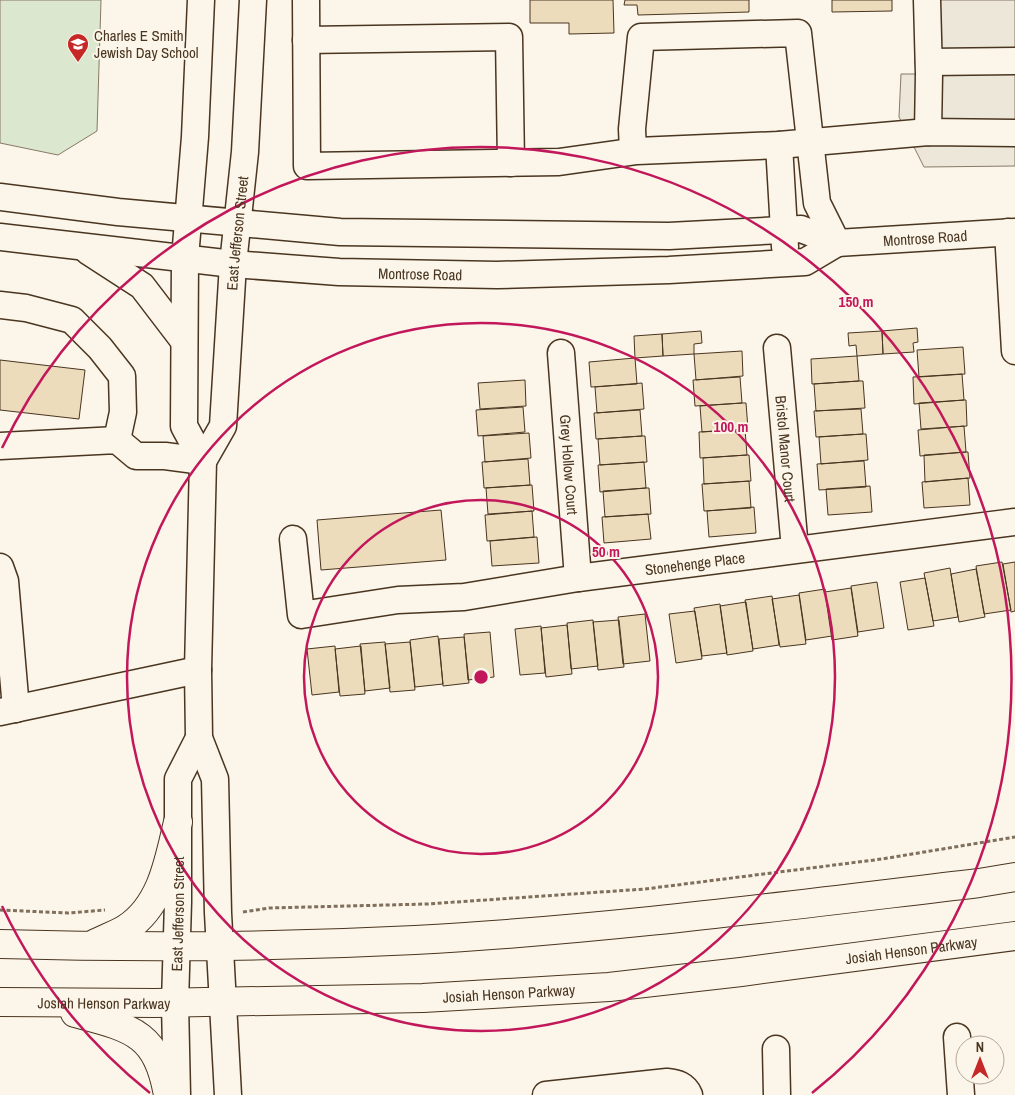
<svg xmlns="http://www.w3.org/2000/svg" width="1015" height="1095" font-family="'Archivo Narrow',sans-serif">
  <rect width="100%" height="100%" fill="#fbf6e9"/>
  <!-- green -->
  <path fill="#dce7d0" stroke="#887966" d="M 0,0 L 101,0 L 97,131 L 58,155 L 0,143 Z"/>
  <!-- parking -->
  <path fill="#ede7d9" stroke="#887966" d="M 927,0 L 1015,0 L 1015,166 L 924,167 L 899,117 L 901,74 L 929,74 Z"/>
  <!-- building -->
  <path fill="#ecdcbc" stroke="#4a3520" d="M 530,0 L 613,0 L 614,33 L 569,34 L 569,23 L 530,23 Z
    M 625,0 L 749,0 L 749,12 L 638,15 L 637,5 L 624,5 Z
    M 832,0 L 892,0 L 892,11 L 832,12 Z
    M 917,328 L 918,342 L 913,343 L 914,352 L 883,354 L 882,331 Z
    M 701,331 L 702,343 L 694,344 L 694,354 L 663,356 L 662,334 Z
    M 882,331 L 883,354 L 857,356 L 856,345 L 849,346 L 848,333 Z
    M 662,334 L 663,356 L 635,358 L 634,336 Z
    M 963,347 L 965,374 L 919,377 L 917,350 Z
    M 742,351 L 743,376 L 696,380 L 694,354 Z
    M 857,356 L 859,381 L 812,384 L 811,359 Z
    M 635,358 L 637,384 L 591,387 L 589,362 Z
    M 0,360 L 85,370 L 79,419 L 0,410 Z
    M 962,374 L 964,400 L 914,404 L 913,377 Z
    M 740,377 L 742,403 L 695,406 L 693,380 Z
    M 525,380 L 526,406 L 480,409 L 478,383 Z
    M 859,381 L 863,381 L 865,408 L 816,411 L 814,384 Z
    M 642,383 L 644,409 L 597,413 L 595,387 Z
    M 964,400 L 966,400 L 967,426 L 921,429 L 919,403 Z
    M 742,403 L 746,403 L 748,429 L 702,432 L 700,406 Z
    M 523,407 L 525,432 L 478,436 L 476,410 Z
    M 861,409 L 863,434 L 816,437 L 814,411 Z
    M 640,410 L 642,436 L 596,439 L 594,413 Z
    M 964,426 L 966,452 L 920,456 L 918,430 Z
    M 745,429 L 747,455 L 700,458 L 699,432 Z
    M 529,433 L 531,458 L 485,462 L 483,436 Z
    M 863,434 L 866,434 L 868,460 L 821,464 L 819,437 Z
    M 642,436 L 645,436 L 647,462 L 600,465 L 598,439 Z
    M 966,452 L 968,452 L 970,478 L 925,482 L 924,455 Z
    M 747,455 L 749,455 L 751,481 L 704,484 L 703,458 Z
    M 528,459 L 530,485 L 484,488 L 482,462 Z
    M 864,461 L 866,487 L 819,490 L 817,464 Z
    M 644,462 L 646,488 L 600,492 L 598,465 Z
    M 968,478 L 970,505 L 924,508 L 922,482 Z
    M 749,481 L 751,508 L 704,511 L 702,484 Z
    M 532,485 L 534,511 L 488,514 L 486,488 Z
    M 870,486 L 872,512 L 828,515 L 826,489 Z
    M 646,488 L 649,488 L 651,514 L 605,517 L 603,491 Z
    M 754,507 L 756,533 L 709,537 L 707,511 Z
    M 441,510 L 446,560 L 321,570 L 317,520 Z
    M 532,511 L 534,537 L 487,541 L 485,515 Z
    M 648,514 L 651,539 L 604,543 L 602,517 Z
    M 537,537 L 539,563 L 492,566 L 490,541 Z
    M 1002,562 L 1011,610 L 984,614 L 976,566 Z
    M 1015,562 L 1015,611 L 1011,612 L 1003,564 Z
    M 950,568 L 958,617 L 933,621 L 924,573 Z
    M 976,569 L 985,617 L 959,622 L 951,574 Z
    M 925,578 L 934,626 L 908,630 L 900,582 Z
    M 877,582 L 884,628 L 858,632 L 851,586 Z
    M 851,588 L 858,636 L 832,640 L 825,592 Z
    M 825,589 L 832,636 L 806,640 L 799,593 Z
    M 799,595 L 806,644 L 780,647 L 772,599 Z
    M 772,596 L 779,645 L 753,649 L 745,600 Z
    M 746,602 L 753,651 L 727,655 L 720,606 Z
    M 720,604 L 727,653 L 702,656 L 694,608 Z
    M 695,611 L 702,659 L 676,663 L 669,614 Z
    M 645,614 L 650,661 L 623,664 L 618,617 Z
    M 593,620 L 598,666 L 571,669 L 567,623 Z
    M 619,620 L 624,667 L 598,670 L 593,622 Z
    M 567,625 L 572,674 L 546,677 L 541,628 Z
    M 541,626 L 545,673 L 520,675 L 515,629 Z
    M 490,632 L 494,677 L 468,680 L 464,634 Z
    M 438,636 L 443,684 L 415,687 L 410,640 Z
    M 464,637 L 469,683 L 443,686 L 439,639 Z
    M 385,642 L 390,688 L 365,691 L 360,644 Z
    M 410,642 L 415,690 L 390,692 L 385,644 Z
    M 335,646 L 339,692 L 312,695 L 307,649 Z
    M 361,646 L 365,694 L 340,696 L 335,649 Z"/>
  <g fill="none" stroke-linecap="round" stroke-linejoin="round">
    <!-- minor casing -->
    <g stroke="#4a3520" stroke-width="29">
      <g id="minor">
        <path d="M 201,0 L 195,137 L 185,258 L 184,426 L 203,461"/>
        <path d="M 306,0 L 307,166 L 559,162 L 637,151 L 779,145 L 928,132 L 1015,133"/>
        <path d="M 927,0 L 929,74 L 928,132"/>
        <path d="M 306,40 L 509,37 L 511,163"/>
        <path d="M 929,62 L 1015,61"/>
        <path d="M 779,145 L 785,247"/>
        <path d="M 633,151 L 632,129 L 641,37 L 798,33 L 817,203 L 837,243"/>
        <path id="s1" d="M 0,197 L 118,212 L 340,232 L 669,236 L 801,229 L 837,243 L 1015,232"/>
        <path d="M 1008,232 L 1015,351"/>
        <path id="s2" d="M 0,237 L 233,264 L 339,272 L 497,275 L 669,270 L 805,262 L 837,243"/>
        <path d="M 88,251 L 142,286 L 184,341"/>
        <path d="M 0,305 L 26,308 L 72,320 L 100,348 L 122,376 L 123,412 L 117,440"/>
        <path id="s3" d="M 777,348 L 795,549"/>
        <path id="s4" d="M 561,353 L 578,578"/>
        <path d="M 0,446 L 117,440 L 136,456 L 165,456 L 203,461"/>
        <path id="s5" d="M 293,539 L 301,615 L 398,600 L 464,597 L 578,578 L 1015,522"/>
        <path d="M 0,567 L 5,581 L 16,709"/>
        <path d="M 0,712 L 198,670"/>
        <path d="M 957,1037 L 961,1095"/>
        <path d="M 776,1049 L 777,1095"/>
        <path id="s6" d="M 177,1095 L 175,1003 L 178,902 L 178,779 L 199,738"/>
        <path id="s7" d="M 228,1095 L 218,913 L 215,779 L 199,738 L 198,670 L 203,461 L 223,426 L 233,264 L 245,152 L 253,0"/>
        <path d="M 546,1095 L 667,1082 C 677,1083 685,1085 689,1095"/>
      </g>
    </g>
    <!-- major casing -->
    <g stroke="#4a3520" stroke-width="30">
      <g id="major">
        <path d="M 96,943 C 106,938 118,934 127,928 C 162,905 169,860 178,822"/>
        <path d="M 0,944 C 138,948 277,947 415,940 C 603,930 792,905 979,883 L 1015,877"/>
        <path id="s8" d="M 0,1002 L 155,1003 L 423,998 L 609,987 L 741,972 L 1015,936"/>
        <path d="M 75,1013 C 131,1028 157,1032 168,1095"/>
      </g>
    </g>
    <!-- path -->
    <path stroke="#7f6f5c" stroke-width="3" stroke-dasharray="4 2.5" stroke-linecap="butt" d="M 0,910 L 68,913 L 105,910
      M 243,912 L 269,908 L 427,904 L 645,889 L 882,859 L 1015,837"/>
    <!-- minor -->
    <use href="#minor" stroke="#fbf6e9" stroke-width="26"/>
    <!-- major -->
    <use href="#major" stroke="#fbf6e9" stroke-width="28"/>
  </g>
  <!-- distance rings -->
  <g fill="none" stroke="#c2185b" stroke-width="2.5">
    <circle cx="481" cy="677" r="177"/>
    <circle cx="481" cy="677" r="354"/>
    <path d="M150 1093A531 531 0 0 1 2 906M2 448A531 531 0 1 1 812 1093"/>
  </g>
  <!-- icons -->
  <defs>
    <g id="school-pin" transform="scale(1.125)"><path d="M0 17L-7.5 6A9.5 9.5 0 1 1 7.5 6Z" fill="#c62828" stroke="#fbf6e9"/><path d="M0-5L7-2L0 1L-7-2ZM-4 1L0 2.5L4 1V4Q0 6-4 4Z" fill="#fff"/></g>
  </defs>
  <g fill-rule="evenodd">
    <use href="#school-pin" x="78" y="44"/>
  </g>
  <g text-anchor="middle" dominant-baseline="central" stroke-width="4" stroke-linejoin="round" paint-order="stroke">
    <!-- poi labels -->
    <g font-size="15" fill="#4a3520" stroke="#fbf6e9" text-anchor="start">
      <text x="94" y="35">Charles E Smith<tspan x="94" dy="17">Jewish Day School</tspan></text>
    </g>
    <!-- street labels -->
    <g font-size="15" fill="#4a3520" stroke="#fbf6e9">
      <text stroke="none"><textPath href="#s7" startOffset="871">East Jefferson Street</textPath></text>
      <text stroke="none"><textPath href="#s1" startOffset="930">Montrose Road</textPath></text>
      <text stroke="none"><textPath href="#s2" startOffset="422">Montrose Road</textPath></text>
      <text stroke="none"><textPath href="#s3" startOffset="101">Bristol Manor Court</textPath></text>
      <text stroke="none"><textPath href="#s4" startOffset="112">Grey Hollow Court</textPath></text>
      <text stroke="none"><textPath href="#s5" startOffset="474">Stonehenge Place</textPath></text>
      <text stroke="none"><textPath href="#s6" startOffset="181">East Jefferson Street</textPath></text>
      <text stroke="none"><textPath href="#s8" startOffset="914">Josiah Henson Parkway</textPath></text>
      <text stroke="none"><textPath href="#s8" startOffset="509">Josiah Henson Parkway</textPath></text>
      <text stroke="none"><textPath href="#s8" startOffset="104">Josiah Henson Parkway</textPath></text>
    </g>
  </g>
  <circle cx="481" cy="677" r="8" fill="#c2185b" stroke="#fbf6e9" stroke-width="2.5"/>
  <g font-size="15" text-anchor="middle" font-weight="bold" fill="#c2185b" stroke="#fbf6e9" stroke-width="4" stroke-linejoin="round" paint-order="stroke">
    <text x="856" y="307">150 m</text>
    <text x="731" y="432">100 m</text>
    <text x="606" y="557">50 m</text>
  </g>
  <!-- north arrow -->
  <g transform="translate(980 1060)"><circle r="24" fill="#fbf6e9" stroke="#b4a999"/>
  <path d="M0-4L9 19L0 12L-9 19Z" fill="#c62828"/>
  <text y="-8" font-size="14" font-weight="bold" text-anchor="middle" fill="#4a3520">N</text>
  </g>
</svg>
